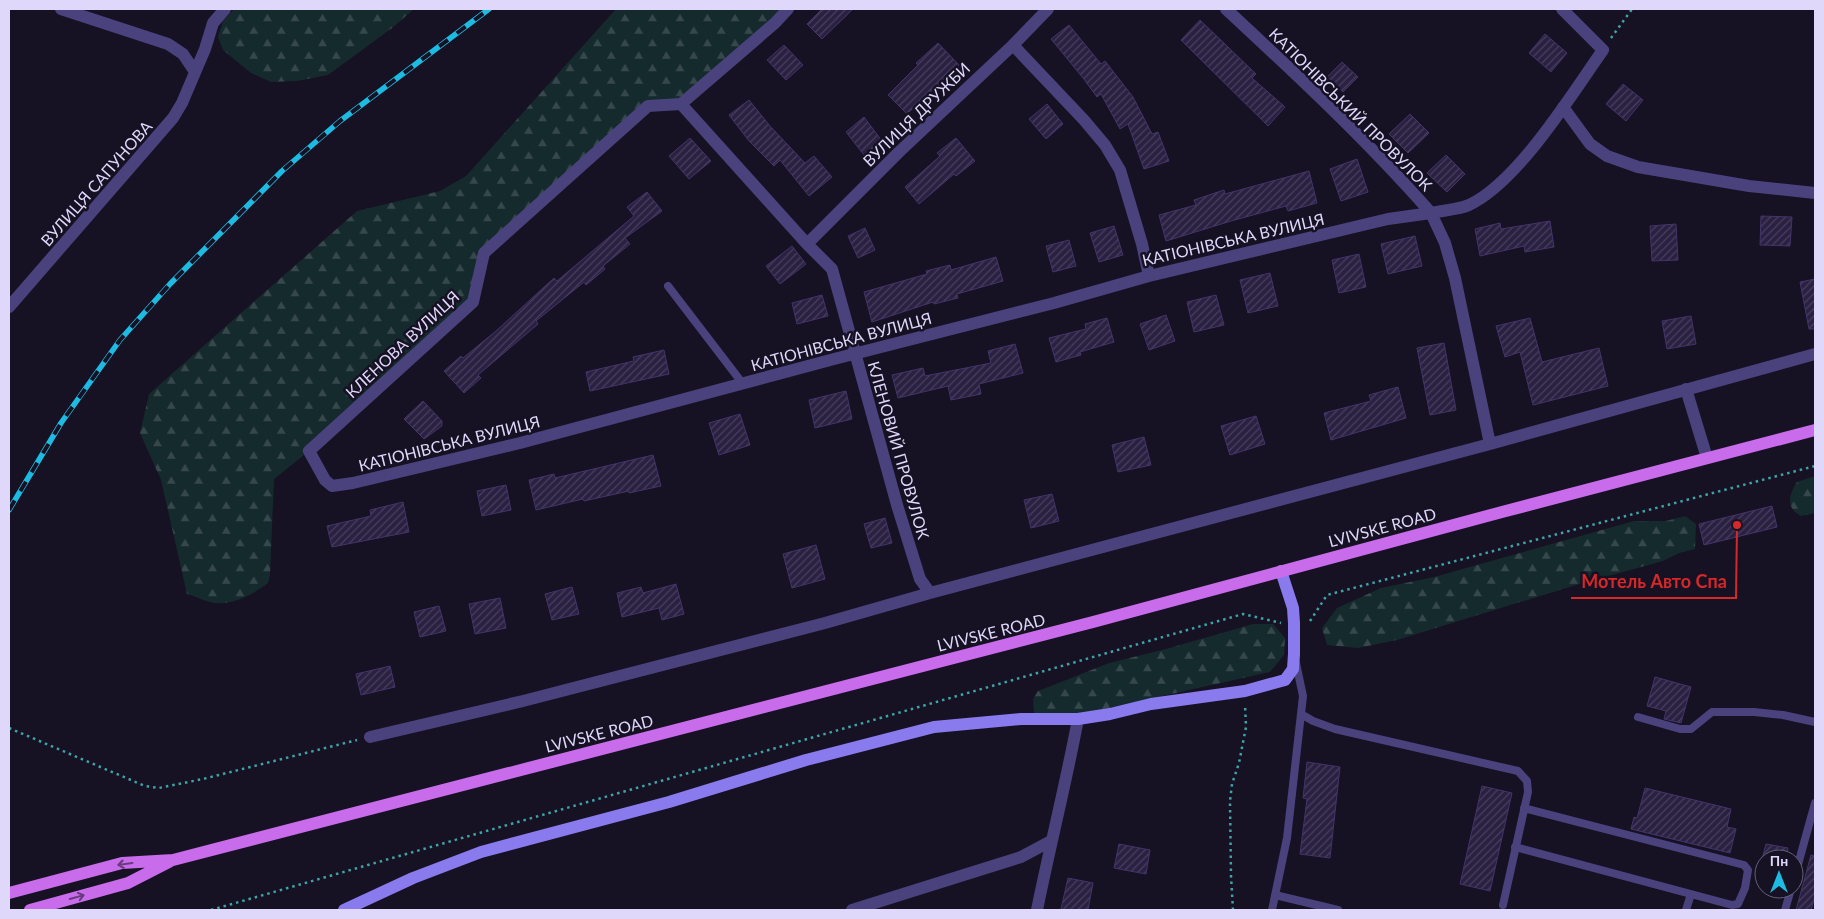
<svg xmlns="http://www.w3.org/2000/svg" width="1824" height="919" font-family="Lato,sans-serif">
  <defs>
    <pattern id="forest-firs" width="22" height="20" patternUnits="userSpaceOnUse" patternTransform="scale(1.25)"><rect width="22" height="20" fill="#152a2c"/><path d="M5 1l3.5 6h-7zM16 11l3.5 6h-7z" fill="#37484c"/></pattern>
    <pattern id="building-hatch" width="6" height="6" patternUnits="userSpaceOnUse" patternTransform="scale(1.25)"><rect width="6" height="6" fill="#2a2041"/><path d="M-1 1l2-2M0 6l6-6M5 7l2-2" fill="none" stroke="#48405d"/></pattern>
  </defs>
  <rect width="100%" height="100%" fill="#161123"/>
  <!-- forest -->
  <path fill="url(#forest-firs)" d="M 234,9 L 414,9 L 392,28 L 328,75 L 297,81 L 271,82 L 251,73 L 223,50 L 218,37 L 223,21 Z
    M 616,9 L 788,9 L 681,104 L 648,106 L 484,253 L 473,302 L 309,451 L 274,479 L 270,575 L 268,583 C 252,595 230,607 210,602 C 202,600 194,596 187,594 L 161,480 L 140,433 L 149,394 L 357,211 L 440,191 L 466,176 Z
    M 1815,476 L 1815,513 L 1801,516 C 1785,508 1789,494 1797,482 Z
    M 1685,516 L 1696,524 L 1695,549 L 1679,553 L 1663,561 L 1576,585 L 1397,640 L 1358,648 L 1327,645 L 1322,628 L 1337,608 L 1381,588 L 1434,577 L 1634,521 L 1666,521 Z
    M 1253,624 L 1273,624 L 1285,638 L 1284,655 L 1270,672 L 1077,715 L 1034,713 L 1033,699 L 1038,691 L 1109,663 L 1166,649 Z"/>
  <!-- building -->
  <path fill="url(#building-hatch)" stroke="#44346a" d="M 822,9 L 853,9 L 822,39 L 807,24 Z
    M 1200,20 L 1256,74 L 1252,78 L 1285,107 L 1268,126 L 1181,40 Z
    M 1069,25 L 1101,64 L 1105,61 L 1133,97 L 1152,134 L 1158,132 L 1169,161 L 1144,169 L 1128,124 L 1120,129 L 1101,94 L 1097,97 L 1083,78 L 1051,39 Z
    M 1545,34 L 1567,53 L 1551,72 L 1529,53 Z
    M 938,43 L 959,65 L 907,114 L 888,95 L 918,65 L 916,63 Z
    M 784,45 L 803,65 L 786,80 L 767,60 Z
    M 1342,62 L 1358,77 L 1343,92 L 1327,77 Z
    M 1623,84 L 1643,100 L 1626,121 L 1606,104 Z
    M 749,100 L 770,126 L 805,163 L 814,156 L 832,177 L 809,196 L 780,160 L 774,166 L 749,141 L 729,115 Z
    M 1047,104 L 1063,124 L 1046,139 L 1029,119 Z
    M 1410,114 L 1429,133 L 1408,153 L 1389,134 Z
    M 864,117 L 882,141 L 864,155 L 846,132 Z
    M 690,138 L 711,161 L 689,179 L 669,156 Z
    M 956,138 L 975,161 L 956,176 L 954,174 L 919,204 L 905,187 L 940,156 L 937,153 Z
    M 1446,155 L 1465,174 L 1447,192 L 1427,173 Z
    M 1357,159 L 1368,192 L 1341,201 L 1330,169 Z
    M 1309,171 L 1317,203 L 1288,211 L 1286,206 L 1231,221 L 1166,241 L 1159,215 L 1196,205 L 1194,200 L 1224,190 L 1225,194 Z
    M 647,192 L 662,211 L 625,238 L 630,244 L 603,266 L 605,269 L 586,285 L 584,282 L 536,321 L 538,324 L 478,375 L 481,378 L 464,393 L 444,371 L 461,356 L 463,358 L 496,331 L 554,278 L 557,281 L 634,216 L 627,207 Z
    M 1761,216 L 1792,217 L 1790,246 L 1760,245 Z
    M 1550,221 L 1554,247 L 1525,252 L 1524,246 L 1480,256 L 1475,229 L 1500,223 L 1501,229 Z
    M 1676,224 L 1678,260 L 1652,261 L 1650,226 Z
    M 1114,226 L 1123,255 L 1099,262 L 1090,233 Z
    M 865,228 L 875,250 L 858,258 L 848,236 Z
    M 1415,236 L 1422,266 L 1388,274 L 1381,244 Z
    M 1069,240 L 1076,266 L 1053,272 L 1046,246 Z
    M 792,246 L 806,264 L 780,284 L 766,266 Z
    M 1359,254 L 1366,287 L 1339,293 L 1332,260 Z
    M 996,257 L 1003,281 L 957,294 L 958,298 L 934,304 L 933,302 L 872,322 L 864,292 L 927,274 L 926,271 L 950,265 L 951,270 Z
    M 1270,273 L 1278,306 L 1248,313 L 1240,280 Z
    M 1815,279 L 1815,329 L 1809,329 L 1800,282 Z
    M 822,295 L 828,316 L 797,324 L 792,303 Z
    M 1216,295 L 1224,325 L 1194,332 L 1187,302 Z
    M 1166,315 L 1175,341 L 1149,350 L 1140,324 Z
    M 1691,316 L 1696,344 L 1667,349 L 1662,321 Z
    M 1107,318 L 1114,342 L 1080,352 L 1081,355 L 1056,362 L 1049,338 L 1086,329 L 1085,324 Z
    M 1530,318 L 1542,362 L 1599,348 L 1608,386 L 1533,405 L 1520,352 L 1505,357 L 1496,326 Z
    M 1444,343 L 1456,410 L 1430,415 L 1417,348 Z
    M 1015,344 L 1023,373 L 979,384 L 981,394 L 951,400 L 948,386 L 898,398 L 892,375 L 923,368 L 925,376 L 991,363 L 988,351 Z
    M 664,350 L 669,374 L 590,391 L 586,372 L 634,361 L 633,357 Z
    M 1398,387 L 1406,418 L 1331,440 L 1324,413 L 1371,401 L 1369,395 Z
    M 846,391 L 852,419 L 815,428 L 809,400 Z
    M 423,401 L 442,421 L 442,426 L 424,439 L 404,419 Z
    M 740,414 L 750,445 L 719,455 L 709,423 Z
    M 1256,416 L 1265,444 L 1230,455 L 1221,426 Z
    M 1144,437 L 1151,465 L 1118,472 L 1112,445 Z
    M 653,455 L 661,486 L 629,493 L 629,491 L 584,501 L 583,499 L 536,510 L 529,480 L 554,474 L 555,478 Z
    M 506,485 L 511,510 L 482,516 L 477,491 Z
    M 1052,494 L 1059,521 L 1031,528 L 1024,500 Z
    M 403,502 L 409,532 L 332,547 L 327,526 L 371,516 L 370,510 Z
    M 1772,506 L 1777,527 L 1704,545 L 1699,524 Z
    M 885,518 L 892,543 L 871,548 L 864,524 Z
    M 816,545 L 825,579 L 792,588 L 783,554 Z
    M 676,584 L 684,614 L 662,620 L 659,608 L 622,617 L 617,593 L 641,587 L 643,593 Z
    M 572,587 L 579,614 L 552,620 L 545,594 Z
    M 500,598 L 506,628 L 475,634 L 469,604 Z
    M 439,606 L 446,631 L 420,637 L 414,612 Z
    M 390,666 L 395,687 L 361,695 L 356,674 Z
    M 1655,677 L 1691,687 L 1681,723 L 1664,719 L 1666,711 L 1647,706 Z
    M 1307,762 L 1340,767 L 1330,858 L 1300,854 L 1307,799 L 1303,798 Z
    M 1482,786 L 1512,793 L 1490,891 L 1460,884 Z
    M 1645,788 L 1731,809 L 1727,827 L 1736,829 L 1730,853 L 1631,829 L 1634,817 L 1637,818 Z
    M 1119,844 L 1150,850 L 1146,874 L 1114,868 Z
    M 1766,844 L 1788,848 L 1786,859 L 1762,859 Z
    M 1811,855 L 1815,856 L 1815,896 L 1811,910 L 1796,910 Z
    M 1068,878 L 1093,883 L 1088,910 L 1061,909 Z"/>
  <g fill="none" stroke-linecap="round" stroke-linejoin="round">
    <!-- path -->
    <path stroke="#3ea4a8" stroke-width="2.5" stroke-dasharray="2.5 4" stroke-linecap="butt" d="M 1611,38 L 1632,9
      M 1310,621 L 1327,595 L 1815,466
      M 9,728 L 145,786 L 159,788 L 203,779 L 357,740
      M 211,910 L 1243,614 L 1281,623
      M 1233,910 L 1231,876 L 1230,801 L 1232,784 L 1239,763 L 1246,727 L 1245,705"/>
    <!-- lane -->
    <path stroke="#4a427c" stroke-width="8" d="M 668,286 L 743,384
      M 1301,714 L 1313,721 L 1335,729 L 1518,771 L 1527,781 L 1528,792 L 1503,905
      M 1638,717 L 1680,729 L 1691,729 L 1712,712 L 1754,712 L 1783,715 L 1815,722
      M 1515,847 L 1732,905 L 1738,904 L 1745,888 L 1748,870 L 1744,865 L 1524,808
      M 1794,879 L 1815,803
      M 1275,895 L 1338,910
      M 1272,910 L 1287,838 L 1303,696 L 1296,663
      M 1686,910 L 1691,894
      M 1785,910 L 1791,889"/>
    <!-- street -->
    <path stroke="#4a427c" stroke-width="12" d="M 61,9 L 168,44 L 183,54 L 195,72
      M 1226,9 C 1296,74 1367,140 1431,213 C 1443,210 1458,210 1469,205 C 1518,182 1571,95 1603,50 L 1562,9
      M 1013,45 L 1084,120 L 1105,145 L 1120,170 L 1142,244 L 1149,276
      M 681,104 L 648,106 L 484,253 L 473,302 L 309,451 L 325,480 L 332,486 L 353,483 L 520,443 L 834,359 L 1054,303 L 1149,276 L 1388,219 L 1431,213 L 1445,243 L 1455,278 L 1490,444
      M 681,104 L 807,244 L 832,269 L 897,505 L 920,579 L 930,593
      M 681,104 L 775,23 L 788,9
      M 1563,107 L 1590,144 L 1607,156 L 1638,167 L 1749,186 L 1815,193
      M 807,244 L 899,152 L 1013,45 L 1048,9
      M 9,307 L 173,118 L 182,103 L 205,49 L 213,23 L 225,9
      M 1686,389 L 1707,458
      M 370,737 L 523,701 L 825,623 L 930,593 L 1490,444 L 1815,354
      M 852,910 L 1021,857 L 1051,841
      M 1037,910 C 1050,846 1066,783 1078,719"/>
    <!-- secondary -->
    <path stroke="#897bee" stroke-width="12" d="M 344,910 L 413,878 L 481,852 L 669,802 L 806,760 L 934,727 L 1021,719 L 1078,719 L 1110,714 L 1151,704 L 1245,691 L 1285,680 L 1293,669 L 1294,654 L 1294,623 L 1293,608 L 1281,571"/>
    <!-- primary -->
    <path stroke="#c96cec" stroke-width="12" d="M 9,893 L 122,863 L 173,860 L 1093,622 L 1502,512 L 1815,430
      M 30,910 L 128,883 L 169,862"/>
    <!-- rail casing -->
    <g stroke="#1dbae1" stroke-width="5.5">
      <path id="rail" d="M 9,510 L 61,423 L 120,340 L 170,284 L 282,171 L 340,121 L 489,9"/>
    </g>
    <!-- rail -->
    <use href="#rail" stroke="#161123" stroke-width="4" stroke-dasharray="11" stroke-linecap="butt"/>
  </g>
  <!-- one-way arrows -->
  <defs><path id="oneway-shaft" d="M-6 0H5M1.5-3L5.5 0L1.5 3" fill="none" stroke-width="1.6" stroke-linecap="round" stroke-linejoin="round" transform="scale(1.25)"/></defs>
  <g stroke="#673a7d">
    <use href="#oneway-shaft" transform="translate(125 864) rotate(172)"/>
    <use href="#oneway-shaft" transform="translate(77 897) rotate(-15)"/>
  </g>
  <g text-anchor="middle" dominant-baseline="central" stroke-width="5" stroke-linejoin="round" paint-order="stroke">
    <!-- street labels -->
    <g font-size="16" fill="#dfd8fa" stroke="#161123">
      <text transform="translate(1351 109) rotate(45)">КАТІОНІВСЬКИЙ ПРОВУЛОК</text>
      <text transform="translate(916 114) rotate(-44)">ВУЛИЦЯ ДРУЖБИ</text>
      <text transform="translate(96 183) rotate(-49)">ВУЛИЦЯ САПУНОВА</text>
      <text transform="translate(1233 239) rotate(-13)">КАТІОНІВСЬКА ВУЛИЦЯ</text>
      <text transform="translate(841 341) rotate(-15)">КАТІОНІВСЬКА ВУЛИЦЯ</text>
      <text transform="translate(402 344) rotate(-43)">КЛЕНОВА ВУЛИЦЯ</text>
      <text transform="translate(449 443) rotate(-14)">КАТІОНІВСЬКА ВУЛИЦЯ</text>
      <text transform="translate(899 450) rotate(74)">КЛЕНОВИЙ ПРОВУЛОК</text>
      <text transform="translate(1382 527) rotate(-15)">LVIVSKE ROAD</text>
      <text transform="translate(991 632) rotate(-14)">LVIVSKE ROAD</text>
      <text transform="translate(599 733) rotate(-14)">LVIVSKE ROAD</text>
    </g>
  </g>
  <!-- callouts -->
  <path fill="none" stroke="#d62828" stroke-width="2" d="M1737 525L1736 598H1571"/>
  <circle fill="#d62828" stroke="#161123" stroke-width="2" cx="1737" cy="525" r="5"/>
  <g font-size="18" text-anchor="middle" font-weight="bold" fill="#d62828" stroke="#161123" stroke-width="5" stroke-linejoin="round" paint-order="stroke">
    <text x="1654" y="588">Мотель Авто Спа</text>
  </g>
  <!-- border -->
  <rect width="1824" height="919" fill="none" stroke="#dfd8fa" stroke-width="20"/>
  <!-- north arrow -->
  <g transform="translate(1779 874)"><circle r="24" fill="#161123" stroke="#666179"/>
  <path d="M0-4L9 19L0 12L-9 19Z" fill="#1dbae1"/>
  <text y="-8" font-size="14" font-weight="bold" text-anchor="middle" fill="#dfd8fa">Пн</text>
  </g>
</svg>
